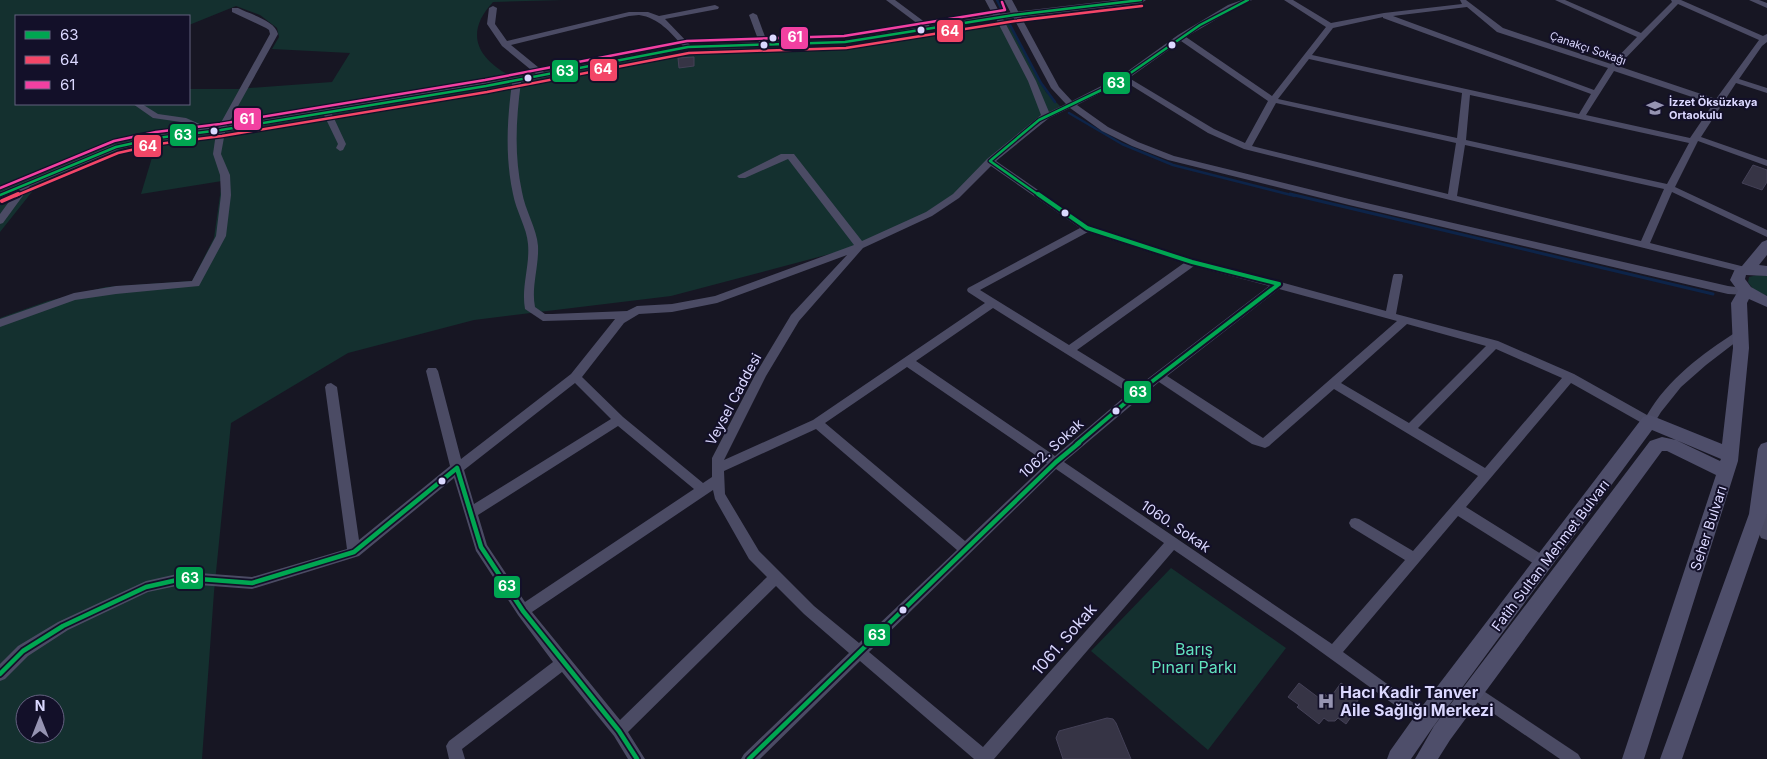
<svg xmlns="http://www.w3.org/2000/svg" width="1767" height="759" font-family="Inter,sans-serif">
  <rect width="100%" height="100%" fill="#171623"/>
  <!-- green -->
  <path fill="#14302f" fill-rule="evenodd" d="M 0,0 L 564,0 L 493,2 C 465,32 476,57 509,75 L 729,47 L 811,48 L 878,43 L 946,33 L 1007,19 L 1046,92 L 1061,107 L 1053,111 L 952,200 L 860,246 L 671,296 L 474,320 L 348,353 L 231,423 L 214,592 L 202,759 L 0,759 L 0,318 L 48,301 L 106,287 L 192,281 L 214,238 L 222,181 L 141,194 L 157,141 L 130,146 L 95,159 L 39,183 L 0,232 ZM 236,6 L 260,15 L 277,28 L 279,37 L 272,49 L 350,53 L 332,82 L 237,89 L 189,89 L 189,104 L 16,104 L 16,16 L 189,16 L 189,25 ZM 25,704 L 55,704 L 55,734 L 25,734 Z
    M 1757,275 L 1767,276 L 1767,296 L 1753,289 L 1748,282 L 1749,277 Z
    M 1171,568 L 1286,648 L 1208,750 L 1091,651 Z"/>
  <g fill="none" stroke-linecap="round" stroke-linejoin="round">
    <!-- stream-far1 -->
    <path stroke="#0d2449" stroke-width="2.5" d="M 997,0 L 1002,10
      M 1009,23 L 1041,83 L 1055,102
      M 1069,113 L 1122,144 L 1173,165 L 1295,196"/>
    <!-- stream -->
    <path stroke="#0d2449" stroke-width="3" d="M 1290,194 L 1713,294"/>
  </g>
  <!-- building -->
  <path fill="#363445" stroke="#444157" d="M 694,57 L 694,66 L 679,68 L 678,58 Z
    M 1753,165 L 1767,170 L 1767,182 L 1762,190 L 1742,183 Z
    M 1299,683 L 1319,698 L 1323,693 L 1330,698 L 1341,683 L 1360,697 L 1355,705 L 1358,707 L 1346,724 L 1338,718 L 1335,721 L 1328,721 L 1324,718 L 1319,724 L 1297,707 L 1299,705 L 1288,697 Z
    M 1107,718 L 1113,719 L 1116,723 L 1131,759 L 1063,759 L 1056,738 L 1059,731 Z"/>
  <g fill="none" stroke-linecap="round" stroke-linejoin="round">
    <!-- minor -->
    <path fill="#4b4b64" fill-rule="evenodd" d="M 886,0 L 895,0 L 930,26 L 993,15 L 985,0 L 993,0 L 1036,81 L 1049,112 L 1066,104 L 1051,88 L 1004,0 L 1012,0 L 1059,87 L 1072,101 L 1121,76 L 1178,35 L 1228,5 L 1242,0 L 1252,0 L 1234,9 L 1186,37 L 1272,96 L 1326,27 L 1284,0 L 1293,0 L 1331,23 L 1384,13 L 1462,4 L 1460,0 L 1466,0 L 1503,28 L 1611,64 L 1637,37 L 1555,0 L 1565,0 L 1641,33 L 1672,2 L 1671,0 L 1681,0 L 1763,36 L 1767,34 L 1767,42 L 1762,46 L 1739,79 L 1767,88 L 1767,93 L 1736,83 L 1701,137 L 1767,160 L 1767,166 L 1698,141 L 1675,187 L 1767,230 L 1767,237 L 1672,192 L 1650,243 L 1749,268 L 1750,270 L 1749,272 L 1745,273 L 1244,149 L 1208,133 L 1124,81 L 1077,105 L 1108,127 L 1138,142 L 1174,156 L 1349,199 L 1728,286 L 1750,289 L 1751,291 L 1746,295 L 1728,294 L 1349,205 L 1168,160 L 1132,146 L 1102,131 L 1070,108 L 1049,118 L 996,161 L 1090,226 L 1195,260 L 1276,281 L 1279,281 L 1284,283 L 1386,311 L 1393,276 L 1394,274 L 1402,274 L 1403,276 L 1396,314 L 1498,341 L 1574,374 L 1647,415 C 1668,379 1702,354 1736,332 L 1744,332 L 1745,335 L 1706,365 L 1681,387 L 1661,412 L 1653,425 L 1649,427 L 1571,383 L 1466,507 L 1549,559 L 1551,563 L 1549,567 L 1544,569 L 1539,567 L 1458,516 L 1343,652 L 1430,715 L 1432,720 L 1430,725 L 1425,727 L 1295,633 L 1174,550 L 994,759 L 974,759 L 860,661 L 760,759 L 741,759 L 744,754 L 849,653 L 804,614 L 776,586 L 628,732 L 645,759 L 628,759 L 614,736 L 562,672 L 462,749 L 465,759 L 449,759 L 446,746 L 449,741 L 553,662 L 518,615 L 476,551 L 454,478 L 359,556 L 252,589 L 186,584 L 148,592 L 68,630 L 28,656 L 5,679 L 0,681 L 0,664 L 18,646 L 58,622 L 146,581 L 186,572 L 252,577 L 347,549 L 325,387 L 327,384 L 331,383 L 337,387 L 359,540 L 450,466 L 426,371 L 428,368 L 436,368 L 438,371 L 461,459 L 571,374 L 615,319 L 543,321 L 525,309 C 521,287 530,266 528,244 C 527,228 516,211 513,194 C 505,157 507,120 512,83 L 332,114 L 346,144 L 343,150 L 340,151 L 336,148 L 338,144 L 324,115 L 225,132 L 221,154 L 230,175 L 231,195 L 226,236 L 199,286 L 116,294 L 75,300 L 0,327 L 0,319 L 74,293 L 116,286 L 192,281 L 216,236 L 221,195 L 220,175 L 213,154 L 216,133 L 157,141 L 119,149 L 30,186 L 3,223 L 0,224 L 0,214 L 16,192 L 0,198 L 0,192 L 113,145 L 157,135 L 199,130 L 181,122 L 153,118 L 133,104 L 142,104 L 158,114 L 186,118 L 211,129 L 218,128 L 270,34 L 269,30 L 266,28 L 232,12 L 232,8 L 238,8 C 249,14 275,20 278,34 L 227,126 L 536,74 L 502,46 L 487,24 L 489,8 L 493,6 L 497,8 L 495,24 L 507,41 L 629,12 L 648,12 L 659,16 L 715,5 L 719,7 L 718,9 L 665,19 L 690,45 L 759,42 L 749,15 L 753,13 L 757,15 L 767,42 L 845,40 L 922,27 ZM 1678,4 L 1759,40 L 1716,99 L 1618,66 ZM 1467,7 L 1497,32 L 1608,68 L 1594,90 L 1393,16 ZM 639,15 C 659,18 670,32 683,46 L 544,72 L 511,45 L 629,16 ZM 1383,17 L 1383,18 L 1591,94 L 1579,114 L 1312,55 L 1333,28 ZM 996,19 L 1028,81 L 1041,115 L 987,159 L 953,194 L 926,212 L 862,241 L 794,154 L 781,154 L 737,176 L 739,178 L 745,178 L 788,159 L 854,245 L 715,296 L 672,304 L 637,306 L 627,311 L 552,314 L 545,314 L 535,307 C 531,287 539,267 538,246 C 537,229 525,210 522,192 C 514,155 516,119 521,82 L 688,49 L 845,44 ZM 1181,41 L 1268,101 L 1245,143 L 1214,129 L 1129,78 ZM 1309,59 L 1462,93 L 1457,138 L 1278,99 ZM 1614,71 L 1713,104 L 1690,138 L 1586,115 ZM 1470,95 L 1689,143 L 1667,184 L 1466,140 ZM 1276,103 L 1456,143 L 1448,194 L 1252,146 ZM 1465,145 L 1664,189 L 1641,241 L 1457,196 ZM 991,166 L 1080,228 L 968,288 L 967,290 L 968,292 L 985,303 L 813,420 L 724,460 L 766,376 L 799,321 L 863,248 L 932,216 L 959,198 ZM 1088,232 L 1184,263 L 1069,345 L 980,290 ZM 847,255 L 791,315 L 755,375 L 712,458 L 712,477 L 703,483 L 623,417 L 582,377 L 624,323 L 639,314 L 672,312 L 717,303 ZM 1194,266 L 1269,286 L 1137,387 L 1077,350 ZM 1279,289 L 1397,321 L 1263,438 L 1167,376 ZM 993,308 L 1129,393 L 1055,456 L 916,361 ZM 1407,324 L 1486,346 L 1409,423 L 1341,383 ZM 1496,349 L 1562,378 L 1485,468 L 1418,428 ZM 907,367 L 1047,463 L 965,541 L 825,423 ZM 1159,382 L 1252,444 L 1265,448 L 1269,446 L 1334,389 L 1478,476 L 1413,551 L 1359,519 L 1355,518 L 1351,519 L 1349,523 L 1351,527 L 1405,560 L 1332,644 L 1064,462 ZM 575,383 L 611,419 L 474,504 L 464,470 ZM 618,426 L 694,489 L 525,602 L 487,545 L 478,515 ZM 816,429 L 957,550 L 859,643 L 814,606 L 759,551 L 725,494 L 724,471 ZM 1056,469 L 1164,543 L 983,747 L 869,652 ZM 713,490 L 715,499 L 749,559 L 767,577 L 620,720 L 532,612 Z
      M 1749,0 L 1759,0 L 1767,3 L 1767,8 Z
      M 1473,684 L 1578,754 L 1581,759 L 1560,759 L 1468,696 L 1466,691 L 1468,686 Z"/>
    <!-- tertiary -->
    <path fill="#4b4b64" fill-rule="evenodd" d="M 1116,0 L 1146,0 L 1141,3 L 997,20 L 992,17 L 997,14 Z
      M 1758,507 L 1764,509 L 1767,515 L 1767,540 L 1761,538 L 1750,514 L 1752,509 Z"/>
    <!-- secondary -->
    <path fill="#4e4e6a" fill-rule="evenodd" d="M 1767,240 L 1767,255 L 1759,265 L 1767,266 L 1767,276 L 1746,275 L 1745,279 L 1751,287 L 1767,296 L 1767,307 L 1749,299 L 1747,303 L 1749,348 L 1738,461 L 1644,759 L 1622,759 L 1716,475 L 1667,451 L 1662,451 L 1450,740 L 1438,759 L 1415,759 L 1434,726 L 1650,441 L 1662,437 L 1676,440 L 1652,430 L 1433,727 L 1411,759 L 1387,759 L 1390,751 L 1417,713 L 1643,417 L 1649,415 L 1655,417 L 1722,444 L 1733,348 L 1731,303 L 1738,291 L 1730,280 L 1735,269 L 1742,266 L 1762,242 ZM 1676,440 L 1721,459 L 1720,461 Z
      M 1767,442 L 1767,514 L 1682,759 L 1660,759 L 1749,514 L 1758,449 L 1761,444 Z"/>
    <!-- bus-1-far2 casing -->
    <g stroke="#131029" stroke-width="5">
      <path id="bus-1-far2" d="M 0,195 L 116,147 L 157,138 L 221,130 L 486,86 L 688,47 L 845,42 L 1014,15 L 1141,0
        M 1040,196 L 990,161 L 1039,120 L 1116,83 L 1200,25 L 1248,0"/>
    </g>
    <!-- bus-1-far1 casing -->
    <g stroke="#131029" stroke-width="8">
      <path id="bus-1-far1" d="M 1038,194 L 1087,228 L 1192,262 L 1279,284
        M 1077,444 L 1137,393 L 1279,284"/>
    </g>
    <!-- bus-1 casing -->
    <g stroke="#131029" stroke-width="8">
      <path id="bus-1" d="M 0,674 L 23,651 L 63,626 L 146,587 L 186,578 L 252,583 L 354,552 L 457,468 L 481,547 L 523,611 L 619,731 L 637,759
        M 749,759 L 1056,462 L 1079,443"/>
    </g>
    <!-- bus-2-far1 casing -->
    <g stroke="#131029" stroke-width="5">
      <path id="bus-2-far1" d="M 15,196 L 118,153 L 158,144 L 222,136 L 487,92 L 689,53 L 846,48 L 1015,21 L 1142,6"/>
    </g>
    <!-- bus-2 casing -->
    <g stroke="#131029" stroke-width="8">
      <path id="bus-2" d="M 2,201 L 18,194"/>
    </g>
    <!-- bus-3 casing -->
    <g stroke="#131029" stroke-width="5">
      <path id="bus-3" d="M 0,188 L 114,141 L 156,132 L 220,124 L 485,80 L 687,41 L 844,36 L 1005,10 L 1002,2"/>
    </g>
    <!-- bus-1-far2 -->
    <use href="#bus-1-far2" stroke="#00a651" stroke-width="2.5"/>
    <!-- bus-1-far1 -->
    <use href="#bus-1-far1" stroke="#00a651" stroke-width="4"/>
    <!-- bus-1 -->
    <use href="#bus-1" stroke="#00a651" stroke-width="4.5"/>
    <!-- bus-2-far1 -->
    <use href="#bus-2-far1" stroke="#f34667" stroke-width="2.5"/>
    <!-- bus-2 -->
    <use href="#bus-2" stroke="#f34667" stroke-width="4"/>
    <!-- bus-3 -->
    <use href="#bus-3" stroke="#f240a1" stroke-width="2.5"/>
  </g>
  <!-- icons -->
  <defs>
    <g id="school-bare" transform="scale(1.35)"><path d="M0-5L7-2L0 1L-7-2ZM-4 1L0 2.5L4 1V4Q0 6-4 4Z" fill="#9694b2" stroke="#131029" stroke-width="2.5" paint-order="stroke"/></g>
    <g id="hospital-bare" transform="scale(1.35)"><path d="M-5-5h3v3.5h4V-5h3V5h-3V1.5h-4V5h-3Z" fill="#9694b2" stroke="#131029" stroke-width="2.5" paint-order="stroke"/></g>
  </defs>
  <g fill-rule="evenodd">
    <use href="#school-bare" x="1655" y="108"/>
    <use href="#hospital-bare" x="1326" y="701"/>
  </g>
  <!-- markers -->
  <g fill="#dbd8ff" stroke="#131029" stroke-width="2">
    <circle cx="921" cy="30" r="4.5"/>
    <circle cx="773" cy="38" r="4.5"/>
    <circle cx="764" cy="45" r="4.5"/>
    <circle cx="1172" cy="45" r="4.5"/>
    <circle cx="528" cy="78" r="4.5"/>
    <circle cx="214" cy="131" r="4.5"/>
    <circle cx="1065" cy="213" r="4.5"/>
    <circle cx="1116" cy="411" r="4.5"/>
    <circle cx="442" cy="481" r="4.5"/>
    <circle cx="903" cy="610" r="4.5"/>
  </g>
  <g text-anchor="middle" dominant-baseline="central" stroke-width="4" stroke-linejoin="round" paint-order="stroke">
    <!-- far-street labels -->
    <g font-size="11" fill="#dbd8ff" stroke="#131029">
      <text transform="translate(1588 48) rotate(19)">Çanakçı Sokağı</text>
    </g>
    <!-- far-poi labels -->
    <g font-size="11" font-weight="bold" fill="#dbd8ff" stroke="#131029" text-anchor="start">
      <text x="1669" y="102">İzzet Öksüzkaya<tspan x="1669" dy="13">Ortaokulu</tspan></text>
    </g>
    <!-- street labels -->
    <g font-size="14" fill="#dbd8ff" stroke="#131029">
      <text transform="translate(733 399) rotate(-62)">Veysel Caddesi</text>
      <text transform="translate(1051 448) rotate(-42)">1062. Sokak</text>
      <text transform="translate(1176 526) rotate(34)">1060. Sokak</text>
      <text transform="translate(1708 528) rotate(-72)">Seher Bulvarı</text>
      <text transform="translate(1550 555) rotate(-53)">Fatih Sultan Mehmet Bulvarı</text>
    </g>
    <!-- near-street labels -->
    <g font-size="16" fill="#dbd8ff" stroke="#131029">
      <text transform="translate(1064 639) rotate(-49)">1061. Sokak</text>
    </g>
    <!-- near-park labels -->
    <g font-size="16" fill="#61e3be" stroke="#131029">
      <text x="1194" y="649">Barış<tspan x="1194" dy="18">Pınarı Parkı</tspan></text>
    </g>
    <!-- near-poi labels -->
    <g font-size="16" font-weight="bold" fill="#dbd8ff" stroke="#131029" text-anchor="start">
      <text x="1340" y="692">Hacı Kadir Tanver<tspan x="1340" dy="18">Aile Sağlığı Merkezi</tspan></text>
    </g>
  </g>
  <g stroke="#131029" stroke-width="2">
    <rect x="936" y="19" width="28" height="24" rx="5" fill="#f34667"/>
    <rect x="780" y="26" width="29" height="24" rx="5" fill="#f240a1"/>
    <rect x="589" y="58" width="29" height="24" rx="5" fill="#f34667"/>
    <rect x="551" y="59" width="28" height="24" rx="5" fill="#00a651"/>
    <rect x="1102" y="71" width="29" height="24" rx="5" fill="#00a651"/>
    <rect x="233" y="107" width="29" height="24" rx="5" fill="#f240a1"/>
    <rect x="169" y="123" width="28" height="24" rx="5" fill="#00a651"/>
    <rect x="133" y="134" width="29" height="24" rx="5" fill="#f34667"/>
    <rect x="1123" y="380" width="29" height="24" rx="5" fill="#00a651"/>
    <rect x="175" y="566" width="29" height="24" rx="5" fill="#00a651"/>
    <rect x="493" y="575" width="28" height="24" rx="5" fill="#00a651"/>
    <rect x="863" y="623" width="28" height="24" rx="5" fill="#00a651"/>
  </g>
  <g font-size="14" text-anchor="middle" font-weight="bold" fill="#fff">
    <text x="950" y="36">64</text>
    <text x="795" y="42">61</text>
    <text x="603" y="74">64</text>
    <text x="565" y="76">63</text>
    <text x="1116" y="88">63</text>
    <text x="247" y="124">61</text>
    <text x="183" y="140">63</text>
    <text x="148" y="151">64</text>
    <text x="1138" y="397">63</text>
    <text x="190" y="583">63</text>
    <text x="507" y="591">63</text>
    <text x="877" y="640">63</text>
  </g>
  <!-- legend -->
  <rect x="15" y="15" width="175" height="90" fill="#131029" stroke="#63607f"/>
  <rect x="25" y="31" width="25" height="8" fill="#00a651" stroke="#63607f"/>
  <text x="60" y="40" font-size="15" fill="#dbd8ff">63</text>
  <rect x="25" y="56" width="25" height="8" fill="#f34667" stroke="#63607f"/>
  <text x="60" y="65" font-size="15" fill="#dbd8ff">64</text>
  <rect x="25" y="81" width="25" height="8" fill="#f240a1" stroke="#63607f"/>
  <text x="60" y="90" font-size="15" fill="#dbd8ff">61</text>
  <!-- north arrow -->
  <g transform="translate(40 719)"><circle r="24" fill="#131029" stroke="#63607f"/>
  <path d="M0-4L9 19L0 12L-9 19Z" fill="#9694b2"/>
  <text y="-8" font-size="14" font-weight="bold" text-anchor="middle" fill="#dbd8ff">N</text>
  </g>
</svg>
